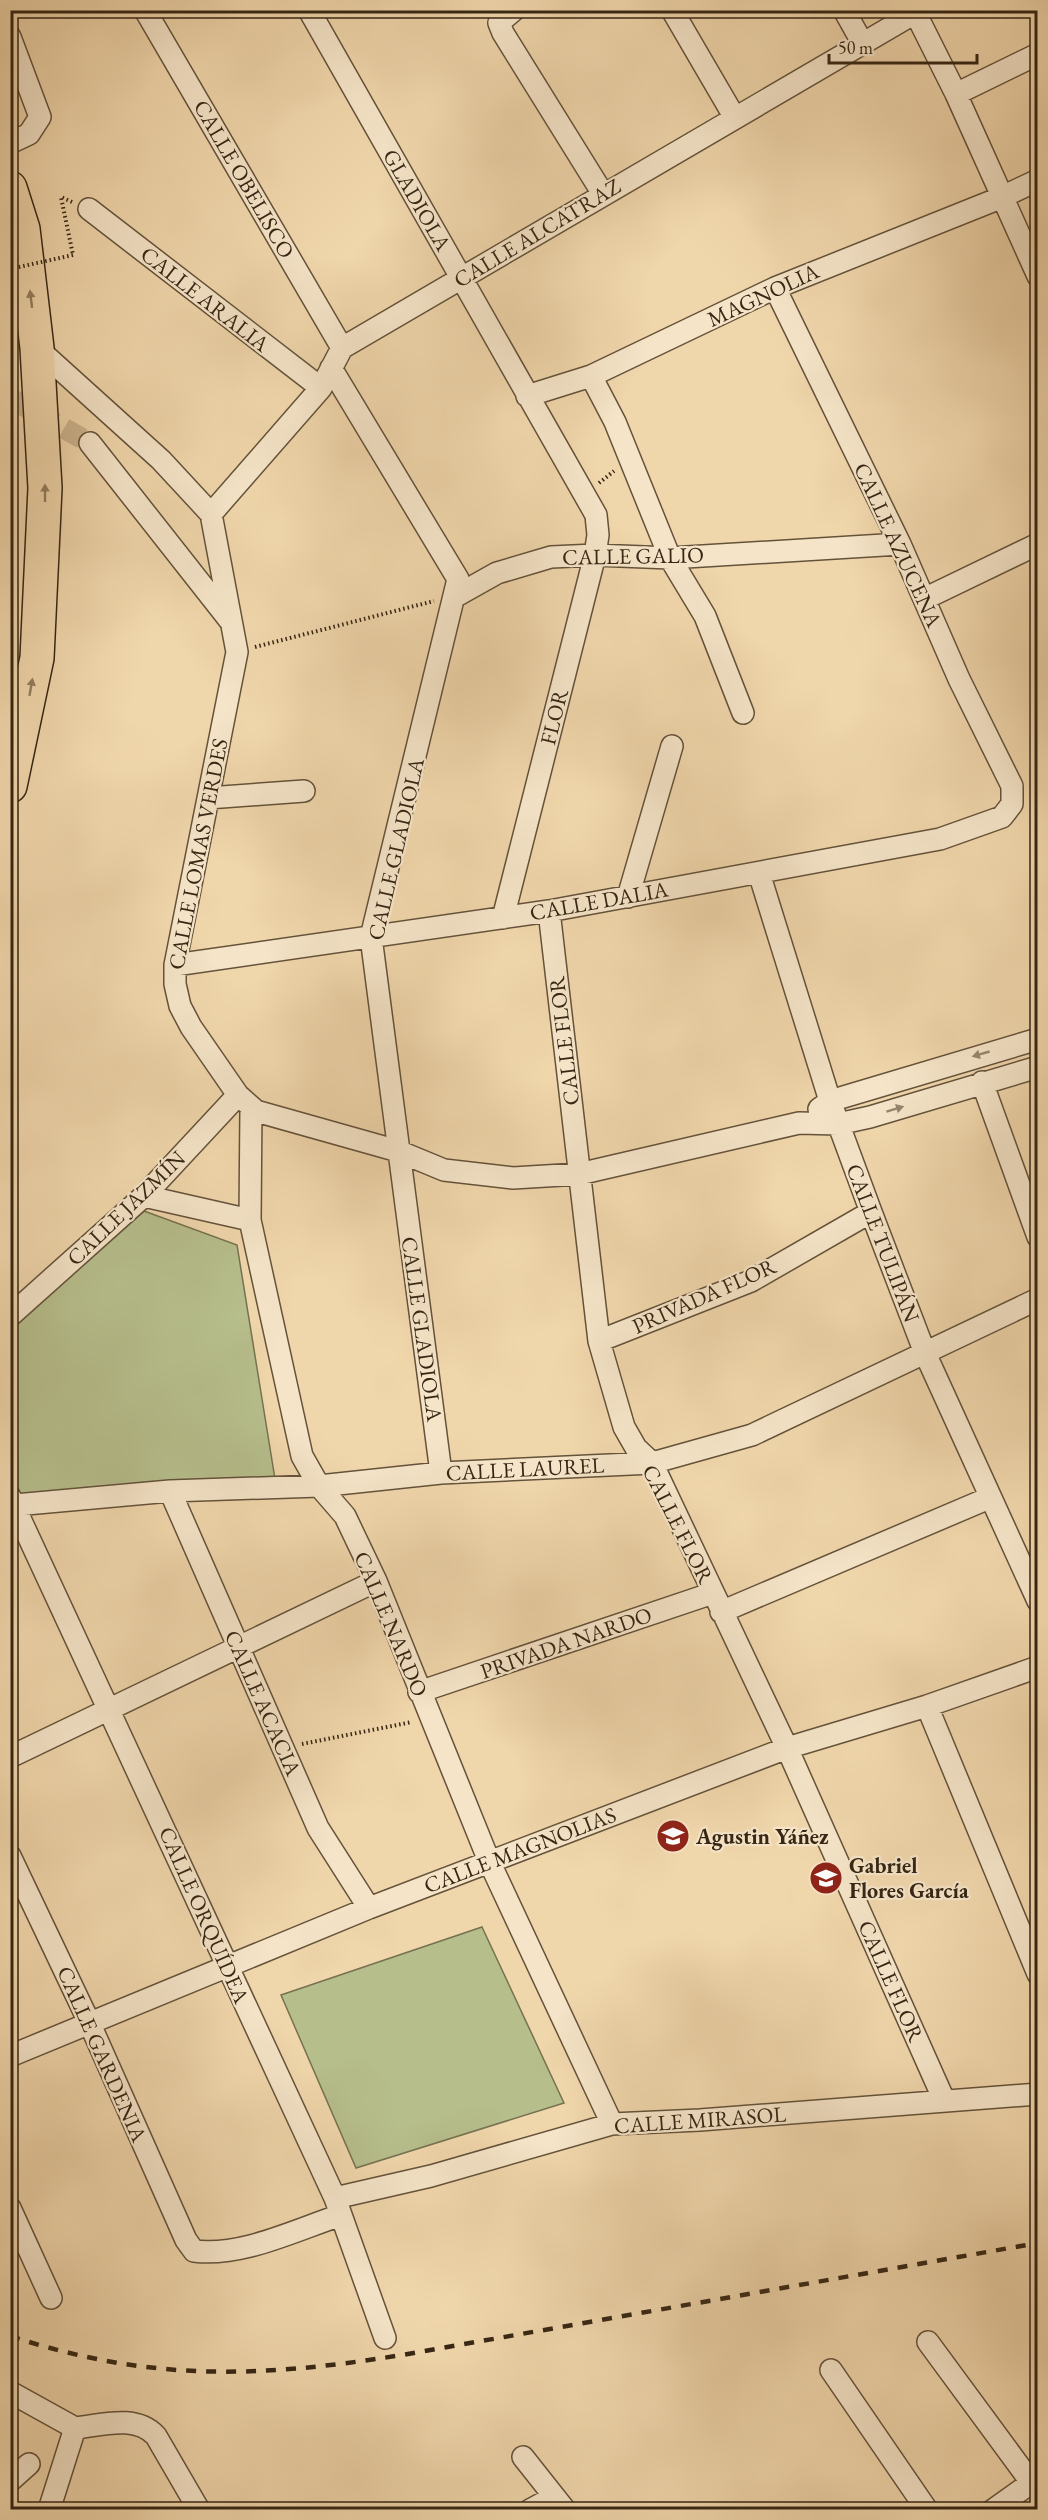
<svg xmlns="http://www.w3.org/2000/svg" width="1048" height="2520" font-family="'EB Garamond',serif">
  <rect width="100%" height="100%" fill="#f0d6ab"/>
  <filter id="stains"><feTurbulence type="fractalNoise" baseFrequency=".00333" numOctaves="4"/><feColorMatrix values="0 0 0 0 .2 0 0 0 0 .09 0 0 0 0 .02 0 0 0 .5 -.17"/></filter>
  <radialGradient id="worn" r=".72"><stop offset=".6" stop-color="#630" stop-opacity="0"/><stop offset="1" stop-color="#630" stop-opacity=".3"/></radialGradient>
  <!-- green -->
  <path fill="#b6be8c" stroke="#767250" stroke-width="1.5" d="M 144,1211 L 237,1245 L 275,1479 L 20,1494 L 11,1467 L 10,1330 Z
    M 482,1927 L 564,2103 L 356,2168 L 281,1995 Z"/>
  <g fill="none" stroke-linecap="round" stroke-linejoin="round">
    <!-- street-tunnel -->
    <path stroke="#cbb38d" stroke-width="21" stroke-dasharray="21 10" stroke-linecap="butt" d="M 10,398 L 90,443"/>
    <!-- street casing -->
    <g stroke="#64523a" stroke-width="24">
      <path id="street" d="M 145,10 L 342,348
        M 309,10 L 596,515 L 598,535 L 595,555 L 503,918
        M 514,10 L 499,23 L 503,33 L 603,194
        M 672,10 L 735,118
        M 844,10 L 863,44
        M 914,10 L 956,94 L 1038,276
        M 10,37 L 40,117 L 29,134 L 10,143
        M 956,94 L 1038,54
        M 89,209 L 321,388
        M 37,348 L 161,460 L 211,514 L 237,652 L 175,965 L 175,984 L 180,1006 L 191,1027 L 238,1095 L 256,1111 L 398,1151 L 444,1170 L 513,1178 L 579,1174 L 799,1123 L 838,1124 L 870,1117 L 1038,1067
        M 331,368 L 458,579 L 371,937 L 441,1473
        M 591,376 L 615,422 L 670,558 L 705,616 L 743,713
        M 527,396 L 591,376 L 775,288 L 1000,198 L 1038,180
        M 90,443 L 231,622
        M 211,514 L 321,388 L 342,348 L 915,13
        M 456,596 L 497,573 L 551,557 L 595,555 L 670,558 L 900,544
        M 924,599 L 1038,544
        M 208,798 L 304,791
        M 759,873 L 830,1101 L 871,1212 L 925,1353 L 1038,1601
        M 628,897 L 672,746
        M 549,911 L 599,1341 L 624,1427 L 636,1448 L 652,1463 L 787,1748 L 944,2100
        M 175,965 L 549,911 L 940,839 L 1002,817 L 1012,804 L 1012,786 L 959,679 L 900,544 L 775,288
        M 982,1082 L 1038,1237
        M 251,1107 L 250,1220 L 302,1456 L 319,1486 L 345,1516 L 376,1581 L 489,1861 L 612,2124
        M 819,1109 L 830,1101 L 1038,1039
        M 144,1196 L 250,1220
        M 10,1316 L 144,1196 L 238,1095
        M 599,1341 L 751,1281 L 871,1212
        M 170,1491 L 318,1828 L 369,1908
        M 10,1497 L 335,2198 L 385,2338
        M 15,1505 L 170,1491 L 319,1486 L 441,1473 L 652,1463 L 752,1435 L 1038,1299
        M 721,1612 L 989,1498
        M 419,1692 L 713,1593
        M 927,1706 L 1038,1974
        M 10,1757 L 376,1581
        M 10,1856 L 89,2022 L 186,2240 L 194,2251 C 242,2257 295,2230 341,2215
        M 10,2056 L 369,1908 L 787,1748 L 927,1706 L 1038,1667
        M 335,2198 L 431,2176 L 612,2124 L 700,2120 L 1038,2094
        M 10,2208 L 51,2298
        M 928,2342 L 1031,2482
        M 831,2370 L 927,2510
        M 10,2392 L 75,2428
        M 75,2428 C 102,2425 136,2414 156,2436 L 199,2510
        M 523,2457 L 565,2510
        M 10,2481 L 29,2464
        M 49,2510 L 75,2428
        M 530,2510 L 554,2497
        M 993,2510 L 1038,2478"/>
    </g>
    <!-- highway casing -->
    <g stroke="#362614" stroke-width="36">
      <path id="highway" d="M 10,188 L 23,229 L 37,348 L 45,488 L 37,658 L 10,786"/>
    </g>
    <!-- path -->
    <path stroke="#362614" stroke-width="4" stroke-dasharray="1.5 3" stroke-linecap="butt" d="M 72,202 L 61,197 L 73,255
      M 599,483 L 614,471
      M 255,647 L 434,601
      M 302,1744 L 412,1722"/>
    <!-- street -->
    <use href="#street" stroke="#f5e4c8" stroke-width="21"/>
    <!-- highway -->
    <use href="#highway" stroke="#f0d6ab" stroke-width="33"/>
    <!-- rail -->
    <path stroke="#362614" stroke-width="4.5" stroke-dasharray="10 10" stroke-linecap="butt" d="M 10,2336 C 151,2382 258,2378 402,2355 L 1038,2243"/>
    <!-- path-bridge -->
    <path stroke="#362614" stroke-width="4" stroke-dasharray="1.5 3" stroke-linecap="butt" d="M 10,269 L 73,255"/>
  </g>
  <!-- one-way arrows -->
  <defs><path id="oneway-solid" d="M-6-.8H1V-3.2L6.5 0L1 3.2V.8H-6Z" transform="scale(1.5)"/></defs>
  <g fill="#937e60">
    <use href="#oneway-solid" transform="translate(31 299) rotate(-97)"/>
    <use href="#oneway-solid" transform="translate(45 493) rotate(-90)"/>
    <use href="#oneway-solid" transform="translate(31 687) rotate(-80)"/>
  </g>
  <g fill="#96856e">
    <use href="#oneway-solid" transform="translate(981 1054) rotate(164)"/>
    <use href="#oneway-solid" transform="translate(895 1109) rotate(-17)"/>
  </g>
  <!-- icons -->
  <defs>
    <g id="school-disc" transform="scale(1.725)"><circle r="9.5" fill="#8f2418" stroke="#f5e4c8"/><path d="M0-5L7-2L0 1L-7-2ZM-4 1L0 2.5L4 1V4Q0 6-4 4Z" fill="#fff"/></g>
  </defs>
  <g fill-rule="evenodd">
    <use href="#school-disc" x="673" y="1836"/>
    <use href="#school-disc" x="826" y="1878"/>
  </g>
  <g text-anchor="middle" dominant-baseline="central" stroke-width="4.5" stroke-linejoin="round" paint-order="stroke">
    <!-- street labels -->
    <g font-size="22" fill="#362614" stroke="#f5e4c8">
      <text transform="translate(244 179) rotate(60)">CALLE OBELISCO</text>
      <text transform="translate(417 200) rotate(60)">GLADIOLA</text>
      <text transform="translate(537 233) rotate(-31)">CALLE ALCATRAZ</text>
      <text transform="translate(763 295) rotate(-25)">MAGNOLIA</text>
      <text transform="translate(205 299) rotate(38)">CALLE ARALIA</text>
      <text transform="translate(898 545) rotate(65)">CALLE AZUCENA</text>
      <text transform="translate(633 556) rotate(-1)">CALLE GALIO</text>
      <text transform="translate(554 717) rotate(-76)">FLOR</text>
      <text transform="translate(396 849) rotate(-77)">CALLE GLADIOLA</text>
      <text transform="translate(198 854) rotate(-79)">CALLE LOMAS VERDES</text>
      <text transform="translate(599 901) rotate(-10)">CALLE DALIA</text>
      <text transform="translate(564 1041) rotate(-97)">CALLE FLOR</text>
      <text transform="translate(126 1208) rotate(-44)">CALLE JAZMÍN</text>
      <text transform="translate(883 1243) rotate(69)">CALLE TULIPÁN</text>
      <text transform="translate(704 1296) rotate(-24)">PRIVADA FLOR</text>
      <text transform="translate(422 1329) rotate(82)">CALLE GLADIOLA</text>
      <text transform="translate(525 1469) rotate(-3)">CALLE LAUREL</text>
      <text transform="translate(678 1524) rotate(63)">CALLE FLOR</text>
      <text transform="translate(391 1624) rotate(67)">CALLE NARDO</text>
      <text transform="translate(566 1643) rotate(-19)">PRIVADA NARDO</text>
      <text transform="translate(263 1703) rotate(66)">CALLE ACACIA</text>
      <text transform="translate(520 1850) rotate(-21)">CALLE MAGNOLIAS</text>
      <text transform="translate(204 1915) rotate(66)">CALLE ORQUÍDEA</text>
      <text transform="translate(891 1981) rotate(66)">CALLE FLOR</text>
      <text transform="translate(102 2054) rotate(66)">CALLE GARDENIA</text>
      <text transform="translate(700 2120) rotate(-4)">CALLE MIRASOL</text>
    </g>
    <!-- poi labels -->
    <g font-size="22" font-weight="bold" fill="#362614" stroke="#f5e4c8" text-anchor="start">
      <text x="696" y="1836">Agustin Yáñez</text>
      <text x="849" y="1865">Gabriel<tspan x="849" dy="25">Flores García</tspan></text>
    </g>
  </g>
  <!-- margin -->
  <rect width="1048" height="2520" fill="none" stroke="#f0d6ab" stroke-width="36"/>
  <rect x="12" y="12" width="1024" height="2496" fill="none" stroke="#362614" stroke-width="3"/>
  <rect x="18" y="18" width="1012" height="2484" fill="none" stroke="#362614" stroke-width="1.5"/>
  <!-- scale -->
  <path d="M829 54v9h148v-9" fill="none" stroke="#362614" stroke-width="3"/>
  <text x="838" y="54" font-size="18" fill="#362614" stroke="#f5e4c8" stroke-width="4.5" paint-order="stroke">50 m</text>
  <rect width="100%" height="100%" filter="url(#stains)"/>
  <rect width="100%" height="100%" fill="url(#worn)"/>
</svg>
